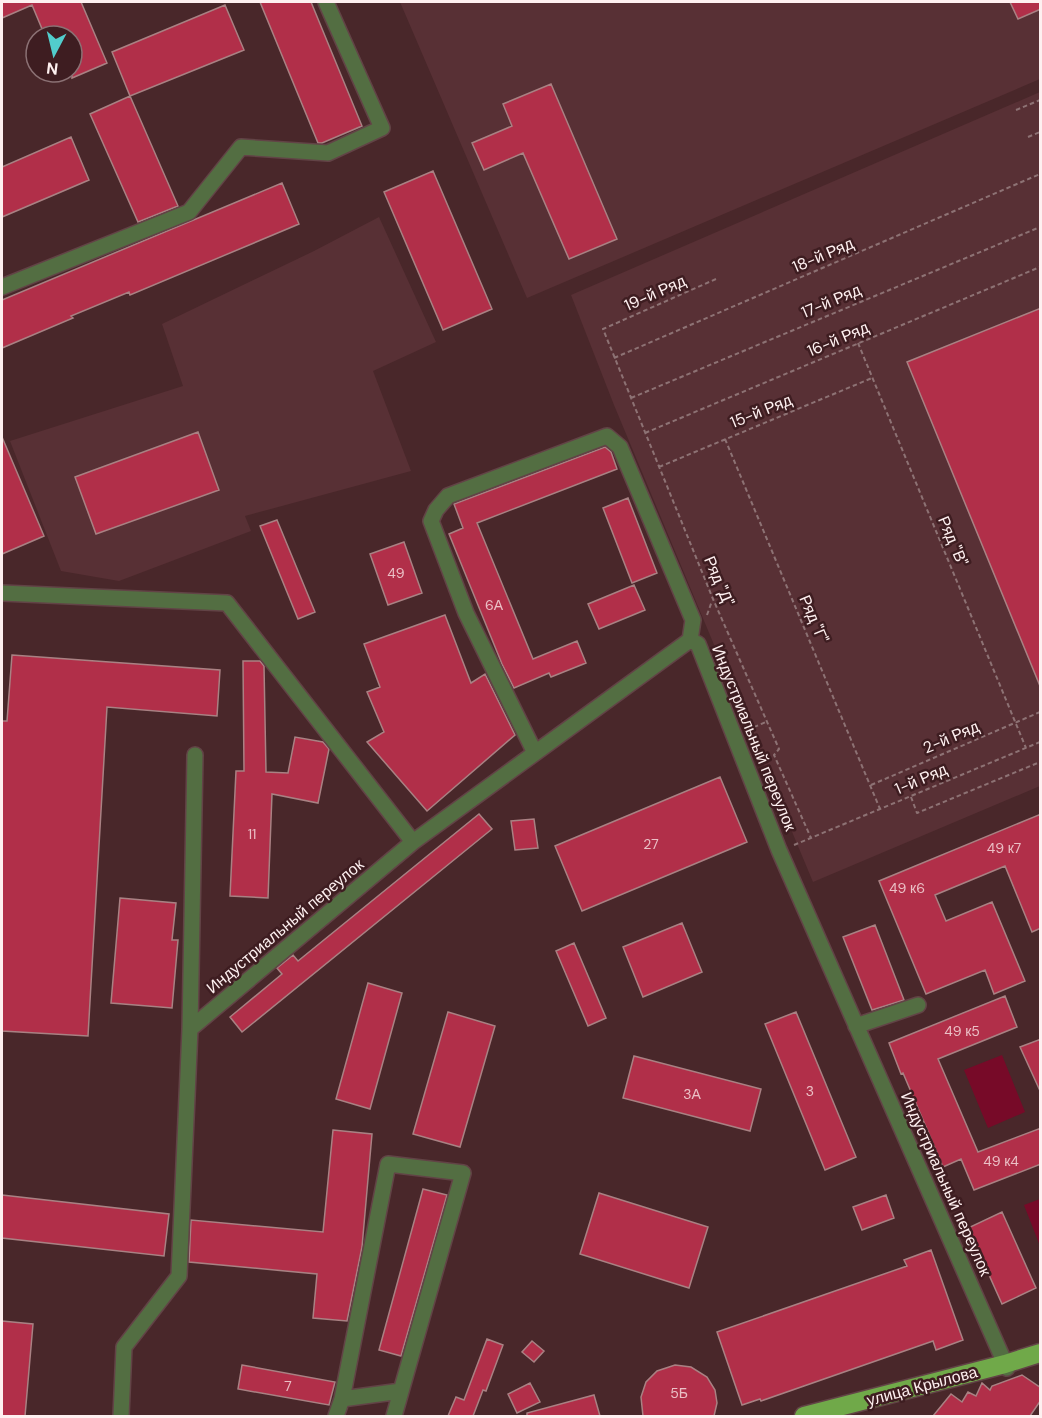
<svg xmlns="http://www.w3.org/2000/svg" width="1042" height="1418" font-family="'DM Sans',sans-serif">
  <rect width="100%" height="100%" fill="#49272a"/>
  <!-- built -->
  <path fill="#583035" d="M 400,2 L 1040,2 L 1040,79 L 527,298 Z
    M 1040,92 L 1040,786 L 813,882 L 614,405 L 571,295 Z
    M 379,217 L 436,342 L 373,371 L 411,471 L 245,516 L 251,531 L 119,581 L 61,571 L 10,441 L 183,386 L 162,324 L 314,251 Z"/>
  <!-- green -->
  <path fill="#770a28" d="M 1002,1055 L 1025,1112 L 988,1128 L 964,1070 Z
    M 1040,1199 L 1040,1246 L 1024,1205 Z"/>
  <!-- building -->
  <path fill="#b12f49" stroke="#a98183" stroke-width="1.5" d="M 2,2 L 81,2 L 107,63 L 72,78 L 72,36 L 45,36 L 32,5 L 2,18 Z
    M 260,2 L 311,2 L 362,126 L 322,143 L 318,143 Z
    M 1010,2 L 1041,2 L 1041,9 L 1018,19 Z
    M 225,5 L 244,50 L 130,96 L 112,52 Z
    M 551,84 L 617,239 L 569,259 L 523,153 L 484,170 L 472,143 L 512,126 L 503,104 Z
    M 130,96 L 178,206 L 138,222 L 90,114 Z
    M 71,137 L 89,180 L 2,217 L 2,167 Z
    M 433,171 L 492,309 L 443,330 L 384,192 Z
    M 282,183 L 299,224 L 130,295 L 129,292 L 71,316 L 73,318 L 2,348 L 2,300 Z
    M 1041,308 L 1041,686 L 1040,686 L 907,362 Z
    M 198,432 L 219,490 L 96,534 L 75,477 Z
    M 2,437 L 44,536 L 2,554 Z
    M 605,447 L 611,452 L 617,469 L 477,523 L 533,659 L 577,641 L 586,663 L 551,677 L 549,673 L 514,688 L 502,664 L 449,534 L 463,528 L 454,504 Z
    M 628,498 L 657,573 L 632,583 L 603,508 Z
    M 277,520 L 315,612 L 298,619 L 260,526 Z
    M 404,542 L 422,593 L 388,605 L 370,554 Z
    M 634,585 L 645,610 L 599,629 L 588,604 Z
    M 445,615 L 471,683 L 485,674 L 515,735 L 427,811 L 367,742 L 384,732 L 367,692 L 380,687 L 364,644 Z
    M 12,655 L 220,670 L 217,716 L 107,707 L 88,1036 L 2,1031 L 2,721 L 7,721 Z
    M 243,661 L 260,661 L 264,666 L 266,772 L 288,773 L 295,737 L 323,742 L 329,749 L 318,803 L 272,794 L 268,898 L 230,896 L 236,771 L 244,771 Z
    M 720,777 L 747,842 L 582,911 L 555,846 Z
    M 479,814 L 492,829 L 242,1032 L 230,1017 L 282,974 L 277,968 L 293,955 L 298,961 Z
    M 1041,814 L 1041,928 L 1032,932 L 1005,866 L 935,895 L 946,921 L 992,902 L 1025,981 L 994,994 L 985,970 L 926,994 L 879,881 Z
    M 534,819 L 538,848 L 515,850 L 511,821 Z
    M 120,898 L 176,903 L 172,940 L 178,940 L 172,1008 L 111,1003 Z
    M 682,923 L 702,972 L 643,997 L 623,947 Z
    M 875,925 L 904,1000 L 872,1010 L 843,937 Z
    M 574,943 L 606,1018 L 588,1026 L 556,951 Z
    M 368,983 L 402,993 L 370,1109 L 336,1099 Z
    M 1005,996 L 1017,1027 L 938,1059 L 978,1152 L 1041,1128 L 1041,1164 L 974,1190 L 961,1159 L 943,1167 L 903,1073 L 901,1074 L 889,1043 Z
    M 448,1012 L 495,1026 L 460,1147 L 413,1134 Z
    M 796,1012 L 856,1157 L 825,1170 L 765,1024 Z
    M 1041,1039 L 1041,1093 L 1020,1047 Z
    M 634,1056 L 761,1089 L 750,1131 L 623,1098 Z
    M 333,1130 L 372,1134 L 362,1247 L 347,1321 L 313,1318 L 317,1274 L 189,1262 L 191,1220 L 323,1232 Z
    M 423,1189 L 447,1195 L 401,1356 L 379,1350 Z
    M 599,1193 L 708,1227 L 689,1288 L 580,1254 Z
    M 2,1195 L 169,1214 L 164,1256 L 2,1238 Z
    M 886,1195 L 894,1218 L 862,1230 L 853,1207 Z
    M 1002,1212 L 1036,1288 L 1002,1304 L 968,1228 Z
    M 931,1250 L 963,1340 L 936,1350 L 933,1341 L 761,1401 L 760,1399 L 742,1405 L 717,1332 L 907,1266 L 904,1260 Z
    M 2,1321 L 33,1324 L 25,1416 L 2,1416 Z
    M 487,1339 L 503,1345 L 486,1391 L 483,1390 L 473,1416 L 448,1416 L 456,1397 L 464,1400 Z
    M 532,1341 L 544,1351 L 534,1362 L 522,1352 Z
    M 242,1365 L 335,1382 L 329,1405 L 238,1389 Z
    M 675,1365 L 691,1367 L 707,1377 L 715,1390 L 717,1403 L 714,1416 L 643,1416 L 641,1397 L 646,1382 L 657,1371 Z
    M 1022,1375 L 1041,1388 L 1041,1400 L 1030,1416 L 933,1416 L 951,1394 L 962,1402 L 968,1392 L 976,1396 L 982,1383 L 990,1390 L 992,1386 Z
    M 530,1383 L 540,1402 L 517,1413 L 508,1394 Z
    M 594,1395 L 600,1416 L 527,1416 L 527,1413 Z"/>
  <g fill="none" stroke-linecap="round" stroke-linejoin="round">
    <!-- minor casing -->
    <g stroke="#624346" stroke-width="18">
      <path id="minor" d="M 2,287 L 189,212 L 241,147 L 328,153 L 382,128 L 326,2
        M 2,593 L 227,603 L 413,842
        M 535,753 L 466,613 L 431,521 L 436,510 L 448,496 L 607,436 L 620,447 L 693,620 L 690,640
        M 856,1026 L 918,1005
        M 190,1029 L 413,842 L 690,640 L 698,644 L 779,850 L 1007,1368
        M 342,1399 L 401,1391
        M 121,1416 L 124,1347 L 179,1276 L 190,1029 L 195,755
        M 336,1416 L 342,1399 L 388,1164 L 463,1173 L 394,1416"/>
    </g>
    <!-- major casing -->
    <g stroke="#624346" stroke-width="21">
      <path id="major" d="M 804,1416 L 1005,1364 L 1040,1353"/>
    </g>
    <!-- path -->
    <path stroke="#8d7274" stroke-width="2" stroke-dasharray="4.5 3" stroke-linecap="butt" d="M 1016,110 L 1040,100
      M 1028,137 L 1040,132
      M 716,279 L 603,329 L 713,599 L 779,749 L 774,755 L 811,838
      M 858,343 L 1026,748
      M 614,358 L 1040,174
      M 631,398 L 1040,227
      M 645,433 L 1040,267
      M 725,439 L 880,809
      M 659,467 L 872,378
      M 707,615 L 712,601
      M 747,730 L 766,722
      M 871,785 L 1040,712
      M 911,797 L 917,813 L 1040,762
      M 794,845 L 1040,742"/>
    <!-- minor -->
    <use href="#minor" stroke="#536e42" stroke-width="15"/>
    <!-- major -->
    <use href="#major" stroke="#70a949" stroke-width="18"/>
  </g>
  <g text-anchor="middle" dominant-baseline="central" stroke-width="5" stroke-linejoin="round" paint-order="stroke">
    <!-- number labels -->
    <g font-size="14" fill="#ebc0c6">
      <text x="396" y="573">49</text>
      <text x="494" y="605">6А</text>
      <text x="252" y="834">11</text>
      <text x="651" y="844">27</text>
      <text x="1004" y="848">49 к7</text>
      <text x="907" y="888">49 к6</text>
      <text x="962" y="1031">49 к5</text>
      <text x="810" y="1091">3</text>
      <text x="692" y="1094">3А</text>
      <text x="1001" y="1161">49 к4</text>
      <text x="288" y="1386">7</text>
      <text x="679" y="1393">5Б</text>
    </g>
    <!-- street labels -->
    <g font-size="16" fill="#fef0f0" stroke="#3e1d21">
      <text transform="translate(823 255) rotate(-23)">18-й Ряд</text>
      <text transform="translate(655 293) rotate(-24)">19-й Ряд</text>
      <text transform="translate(831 301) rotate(-23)">17-й Ряд</text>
      <text transform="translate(838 339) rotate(-23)">16-й Ряд</text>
      <text transform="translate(761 411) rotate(-22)">15-й Ряд</text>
      <text transform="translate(953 541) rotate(67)">Ряд "В"</text>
      <text transform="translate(719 581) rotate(67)">Ряд "Д"</text>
      <text transform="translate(814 619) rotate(67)">Ряд "Г"</text>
      <text transform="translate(951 737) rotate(-23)">2-й Ряд</text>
      <text transform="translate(754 738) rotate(68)">Индустриальный переулок</text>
      <text transform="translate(921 779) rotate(-23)">1-й Ряд</text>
      <text transform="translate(285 926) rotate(-40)">Индустриальный переулок</text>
      <text transform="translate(946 1184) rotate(66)">Индустриальный переулок</text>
      <text transform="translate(922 1386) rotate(-15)">улица Крылова</text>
    </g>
  </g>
  <!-- border -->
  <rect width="1042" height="1418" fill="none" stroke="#fef0f0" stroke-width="6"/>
  <!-- north arrow -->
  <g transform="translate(54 54) rotate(187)"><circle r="28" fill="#3e1d21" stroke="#8b7174" stroke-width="1.5"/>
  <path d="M0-4.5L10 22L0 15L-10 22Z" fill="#52cdcc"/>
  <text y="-9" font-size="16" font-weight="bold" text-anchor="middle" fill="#fef0f0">N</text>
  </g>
</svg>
